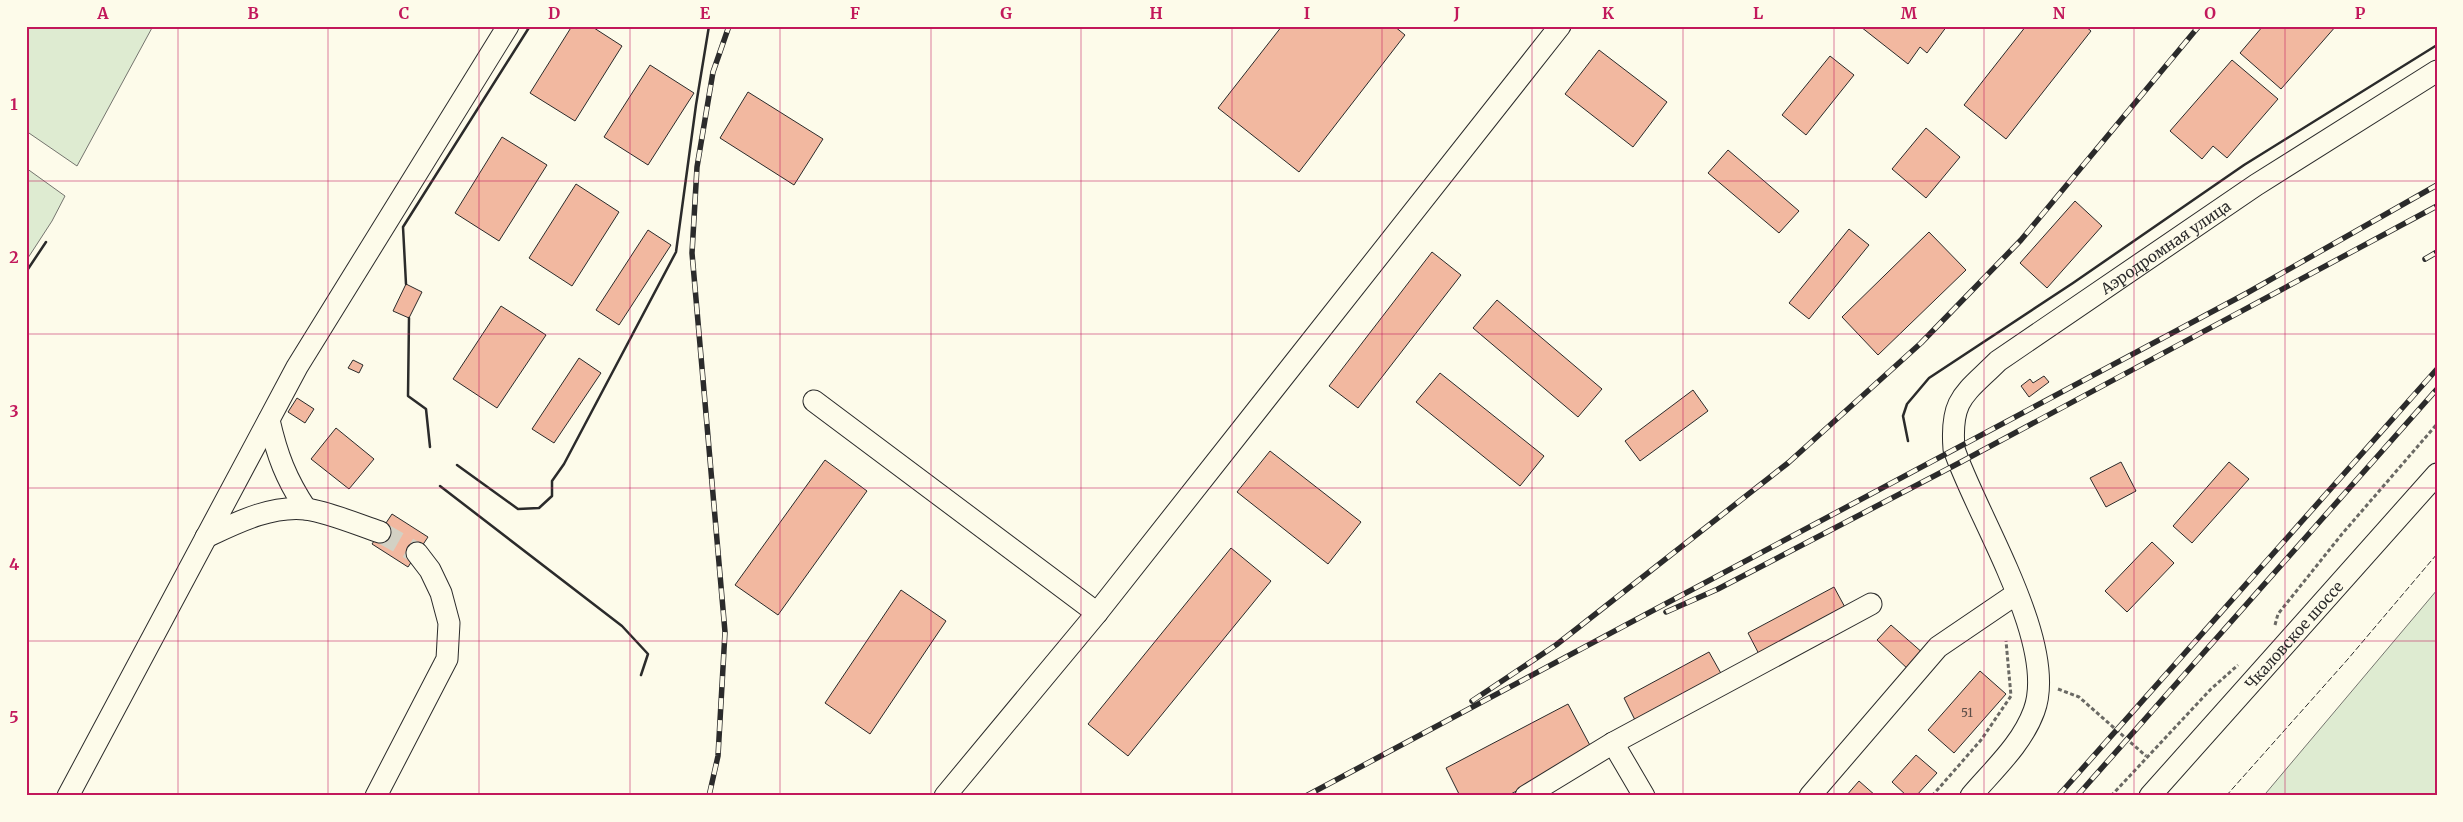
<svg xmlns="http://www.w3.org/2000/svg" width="2463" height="822" font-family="Merriweather,serif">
  <rect width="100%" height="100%" fill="#fdfbea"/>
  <!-- green -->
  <path fill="#deebd1" stroke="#74746e" d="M 26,26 L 153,26 L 77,166 L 26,131 Z
    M 26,168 L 65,196 L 52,221 L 26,261 Z
    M 2437,590 L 2437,796 L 2264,796 L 2266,793 Z"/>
  <!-- building -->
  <path fill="#f2b8a0" stroke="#2b2b2b" d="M 572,26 L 591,26 L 622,46 L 575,121 L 530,93 Z
    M 1282,26 L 1394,26 L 1405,35 L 1299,172 L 1218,108 Z
    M 1947,26 L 1927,53 L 1920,47 L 1908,64 L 1861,27 Z
    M 2026,26 L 2085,26 L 2091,31 L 2006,139 L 1964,105 Z
    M 2263,26 L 2336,26 L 2281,89 L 2240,53 Z
    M 1599,50 L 1667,102 L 1633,147 L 1565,94 Z
    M 1830,56 L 1854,75 L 1806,135 L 1782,115 Z
    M 2232,60 L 2278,99 L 2227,158 L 2213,146 L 2202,159 L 2170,131 Z
    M 650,65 L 694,93 L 648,165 L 604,137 Z
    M 748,92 L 823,139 L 794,185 L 720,138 Z
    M 1926,128 L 1960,157 L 1926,198 L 1892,169 Z
    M 502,137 L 547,165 L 499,241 L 455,213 Z
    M 1728,150 L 1799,211 L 1779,233 L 1708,173 Z
    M 576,184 L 619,212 L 572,286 L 529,258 Z
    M 2075,201 L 2102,226 L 2047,288 L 2020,263 Z
    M 1849,229 L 1869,245 L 1809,319 L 1789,303 Z
    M 648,230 L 671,245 L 619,325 L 596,310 Z
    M 1929,232 L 1966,270 L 1878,355 L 1842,317 Z
    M 1432,252 L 1461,275 L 1358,408 L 1329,386 Z
    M 406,284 L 422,292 L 409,318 L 393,311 Z
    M 1497,300 L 1602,389 L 1578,417 L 1473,328 Z
    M 501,306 L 546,335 L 497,408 L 453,379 Z
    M 579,358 L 601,373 L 554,443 L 532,429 Z
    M 353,360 L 363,365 L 359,373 L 348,368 Z
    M 1440,373 L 1544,456 L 1520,486 L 1416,402 Z
    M 2044,376 L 2049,382 L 2029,397 L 2021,386 L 2030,379 L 2033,383 Z
    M 1693,390 L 1708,411 L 1640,461 L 1625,441 Z
    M 297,398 L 314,409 L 305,423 L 288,412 Z
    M 336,428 L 374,459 L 349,489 L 311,459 Z
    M 1270,451 L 1361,522 L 1328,564 L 1237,492 Z
    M 825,460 L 867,491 L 778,615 L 735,585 Z
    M 2121,462 L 2136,491 L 2106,507 L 2090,478 Z
    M 2229,462 L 2249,479 L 2192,543 L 2173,526 Z
    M 392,514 L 428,537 L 408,567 L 372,544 Z
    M 2152,542 L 2174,563 L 2127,612 L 2105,591 Z
    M 1231,548 L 1271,581 L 1128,756 L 1088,724 Z
    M 1834,587 L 1847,611 L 1760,656 L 1748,633 Z
    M 901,590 L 946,621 L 870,734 L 825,703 Z
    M 1891,625 L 1924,654 L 1909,670 L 1877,640 Z
    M 1709,652 L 1723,677 L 1637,724 L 1624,698 Z
    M 1980,671 L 2006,694 L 1954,753 L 1928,730 Z
    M 1568,704 L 1593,751 L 1507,796 L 1460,796 L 1446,768 Z
    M 1916,755 L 1937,773 L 1916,796 L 1907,796 L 1892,782 Z
    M 1859,781 L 1876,796 L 1846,796 Z"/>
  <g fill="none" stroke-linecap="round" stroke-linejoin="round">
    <!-- minor-tunnel -->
    <path stroke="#d3d1c4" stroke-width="21" stroke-dasharray="21 11" stroke-linecap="butt" d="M 380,532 L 417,553"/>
    <!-- minor casing -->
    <g stroke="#2b2b2b" stroke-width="23">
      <g id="minor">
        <path d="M 814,401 L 1097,613"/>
        <path d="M 269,420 C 277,455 286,479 306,509"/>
        <path d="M 206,537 C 236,523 271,505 306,509 C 328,512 359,525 380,532"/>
        <path d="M 1613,743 L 1644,796"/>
        <path d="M 68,796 L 297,367 L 508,26"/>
        <path d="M 376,796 L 447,659 L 449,623 L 441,593 L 430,570 L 417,553"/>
        <path d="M 945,796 L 1097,613 L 1560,26"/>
        <path d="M 1526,796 L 1613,743 L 1871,604"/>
        <path d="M 1810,796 L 1938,647 L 2016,594"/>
        <path id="s1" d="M 1971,796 C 1994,769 2022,744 2034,711 C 2059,644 1976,515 1954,449 C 1950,398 1965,394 1998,361 L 2256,185 L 2437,71"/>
        <path id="s2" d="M 2150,796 L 2437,474"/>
      </g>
    </g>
    <!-- path -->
    <path stroke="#6a6964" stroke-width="3" stroke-dasharray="4 2.5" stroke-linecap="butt" d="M 2275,625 L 2278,614 L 2342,534 L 2437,424
      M 2058,689 L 2079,697 L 2146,756
      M 1932,796 L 1981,740 L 2011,696 L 2006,641
      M 2111,796 L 2211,689 L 2238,665"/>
    <!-- minor -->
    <use href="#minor" stroke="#fdfbea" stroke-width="21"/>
    <!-- rail casing -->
    <g stroke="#2b2b2b" stroke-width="5.5">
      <path id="rail" d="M 2425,259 L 2437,252
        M 1666,612 L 1718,589 L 1959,463 L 2437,206
        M 1472,701 L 1556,645 L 1788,463 L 1921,343 L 2021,240 L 2199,26
        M 709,796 L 718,756 L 725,632 L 692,253 L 697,167 L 713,72 L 729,26
        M 1306,796 L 2247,293 L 2437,185
        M 2058,796 L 2437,369
        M 2077,796 L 2437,389"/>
    </g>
    <!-- rail -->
    <use href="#rail" stroke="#fdfbea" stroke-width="4" stroke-dasharray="11" stroke-linecap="butt"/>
    <!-- fence -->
    <path stroke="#2b2b2b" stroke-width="1" stroke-dasharray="6 2.5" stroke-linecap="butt" d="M 2226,796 L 2348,659 L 2437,554"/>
    <!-- wall -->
    <path stroke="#2b2b2b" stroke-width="2.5" d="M 26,272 L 46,242
      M 406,284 L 403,227 L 530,26
      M 409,318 L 408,396 L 426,409 L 430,447
      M 1908,441 L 1903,416 L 1907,404 L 1929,378 L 2073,283 L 2244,165 L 2437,45
      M 457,465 L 518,509 L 539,508 L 552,496 L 552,481 L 564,464 L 676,252 L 696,105 L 709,26
      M 440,486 L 622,626 L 648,654 L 641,675"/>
  </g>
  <!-- grid -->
  <path fill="none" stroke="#c2185b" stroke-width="1" stroke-opacity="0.55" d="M 178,26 L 178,796M 328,26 L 328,796M 479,26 L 479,796M 630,26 L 630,796M 780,26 L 780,796M 931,26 L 931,796M 1081,26 L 1081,796M 1232,26 L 1232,796M 1382,26 L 1382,796M 1532,26 L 1532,796M 1683,26 L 1683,796M 1834,26 L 1834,796M 1984,26 L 1984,796M 2134,26 L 2134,796M 2285,26 L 2285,796M 26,181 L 2437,181M 26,334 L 2437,334M 26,488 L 2437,488M 26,641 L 2437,641"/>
  <g text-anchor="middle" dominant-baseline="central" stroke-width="4" stroke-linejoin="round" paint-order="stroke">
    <!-- number labels -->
    <g font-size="12" fill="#5d4e48">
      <text x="1967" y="712">51</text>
    </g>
    <!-- street labels -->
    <g font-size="15" fill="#2b2b2b" stroke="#fdfbea">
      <text stroke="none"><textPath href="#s1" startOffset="692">Аэродромная улица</textPath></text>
      <text stroke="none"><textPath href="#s2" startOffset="216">Чкаловское шоссе</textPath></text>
    </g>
  </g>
  <!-- border -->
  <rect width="2463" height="822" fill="none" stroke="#fdfbea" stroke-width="55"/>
  <rect x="28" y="28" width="2408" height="766" fill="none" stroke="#c2185b" stroke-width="2"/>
  <g font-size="16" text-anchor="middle" font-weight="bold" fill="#c2185b">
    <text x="103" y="19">A</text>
    <text x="253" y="19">B</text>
    <text x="404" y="19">C</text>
    <text x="554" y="19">D</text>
    <text x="705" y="19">E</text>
    <text x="855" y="19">F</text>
    <text x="1006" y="19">G</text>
    <text x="1156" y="19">H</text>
    <text x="1307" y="19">I</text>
    <text x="1457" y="19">J</text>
    <text x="1608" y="19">K</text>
    <text x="1758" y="19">L</text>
    <text x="1909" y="19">M</text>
    <text x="2059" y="19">N</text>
    <text x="2210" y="19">O</text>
    <text x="2360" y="19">P</text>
    <text x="14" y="110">1</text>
    <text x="14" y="263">2</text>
    <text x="14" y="417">3</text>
    <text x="14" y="570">4</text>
    <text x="14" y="723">5</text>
  </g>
</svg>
